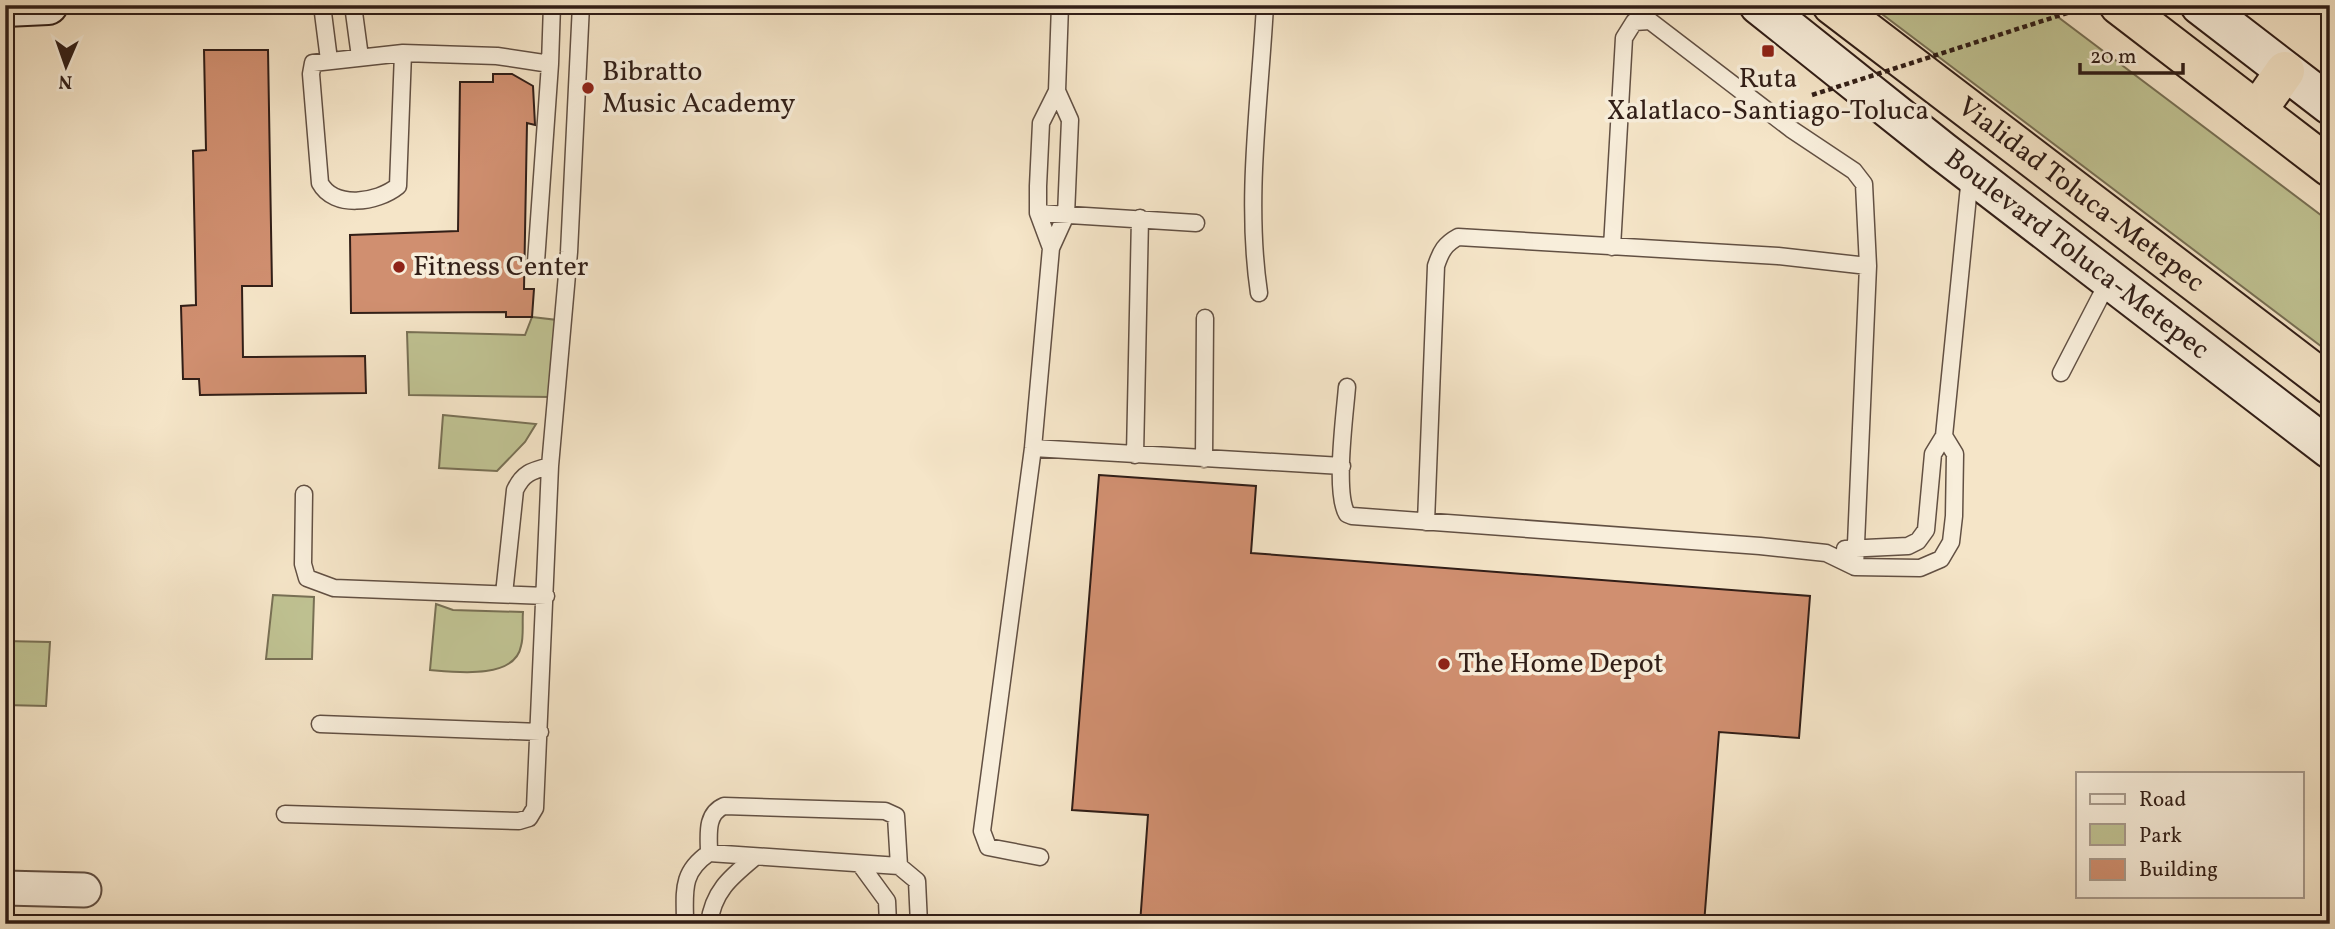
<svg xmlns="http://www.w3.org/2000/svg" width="2335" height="929" font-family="Vollkorn,serif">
  <rect width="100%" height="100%" fill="#f5e5c8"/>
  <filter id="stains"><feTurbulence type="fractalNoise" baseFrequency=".00286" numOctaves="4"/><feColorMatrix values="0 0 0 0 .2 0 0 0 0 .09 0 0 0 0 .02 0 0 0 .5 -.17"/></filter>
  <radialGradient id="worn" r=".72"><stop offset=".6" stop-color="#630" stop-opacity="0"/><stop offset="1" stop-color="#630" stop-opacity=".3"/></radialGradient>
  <!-- green -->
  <path fill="#c0c393" stroke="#787055" stroke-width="2" d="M 1870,5 L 2042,5 L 2330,222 L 2330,353 Z
    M 532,317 L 557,320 L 551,397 L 409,395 L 407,332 L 525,335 Z
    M 443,415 L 536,424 L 525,442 L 497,471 L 439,468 Z
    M 273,595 L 314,597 L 312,659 L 266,659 Z
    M 436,604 L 453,610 L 523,612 C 522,623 524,636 521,646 C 515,680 454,672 430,670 Z
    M 5,641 L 50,642 L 46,706 L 5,705 Z"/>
  <!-- building -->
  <path fill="#d08f70" stroke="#311e17" stroke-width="2" d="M 204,50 L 268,50 L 272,286 L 242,286 L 243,357 L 365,356 L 366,393 L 200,395 L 199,379 L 183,379 L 181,306 L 196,305 L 193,151 L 206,150 Z
    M 493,74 L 512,74 L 533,86 L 535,125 L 527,123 L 524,289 L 534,289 L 532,317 L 506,317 L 506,312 L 351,313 L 350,235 L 458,231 L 460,82 L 493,82 Z
    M 1099,475 L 1256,486 L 1251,553 L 1810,596 L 1799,738 L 1719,732 L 1704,924 L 1140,924 L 1148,815 L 1072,810 Z"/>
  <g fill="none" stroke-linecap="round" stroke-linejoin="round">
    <!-- service casing -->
    <g stroke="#625043" stroke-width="19">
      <path id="service" d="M 322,5 L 329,60
        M 353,5 L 360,57
        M 403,53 L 398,186 C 377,203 334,209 320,183 L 311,74 L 313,63 Z
        M 403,53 L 497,56 L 550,64 L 536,262
        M 550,64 L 552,5
        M 1038,213 L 1196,223
        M 1612,247 L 1624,38 L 1634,22 L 1650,21 L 1791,129 L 1854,171 L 1864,184 L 1868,266 L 1855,567
        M 1051,248 L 1038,213 L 1038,186 L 1041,123 L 1057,91 L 1060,5
        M 1259,293 C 1245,199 1260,100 1265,5
        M 2061,373 L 2109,280
        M 1347,387 C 1345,413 1334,493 1347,514 L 1352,516 L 1760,546 L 1826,553 L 1855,567 L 1920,568 L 1941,559 L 1951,542 L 1954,516 L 1955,454 L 1944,436
        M 1033,448 L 1342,466
        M 1135,455 L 1140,218
        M 1204,459 L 1205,318
        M 304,494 L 303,564 L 307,578 L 334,588 L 546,596
        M 1426,522 L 1436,266 C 1441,251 1445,244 1458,237 L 1778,256 L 1868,266
        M 1845,549 L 1908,546 L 1918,541 L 1926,530 L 1933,454 L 1944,436 L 1970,176
        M 504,594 L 515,490 C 523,473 531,471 550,466
        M 320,724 L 540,732
        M 285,814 L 519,821 L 529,818 L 535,808 L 550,466 L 569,252 L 581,5
        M 709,853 C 709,836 705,814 724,806 L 885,811 L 896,816 L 899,866
        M 1040,857 L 988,847 L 982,831 L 1033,448 L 1051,248 L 1066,215 L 1070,120 L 1057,91
        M 860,864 L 887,901 L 888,924
        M 685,924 C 685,892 680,873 709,853 L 899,866 L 917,881 L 919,924
        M 709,924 C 713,891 731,877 755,857"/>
    </g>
    <!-- minor casing -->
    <g stroke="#625043" stroke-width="37">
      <path id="minor" d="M 5,888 L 84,890"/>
    </g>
    <!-- secondary casing -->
    <g stroke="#311e17" stroke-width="42">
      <g id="secondary">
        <path id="s1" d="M 1759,5 L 1942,151 L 2330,449"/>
        <path d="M 2200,5 L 2330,105"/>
        <path d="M 5,7 L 48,5"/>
      </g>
    </g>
    <!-- trunk casing -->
    <g stroke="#311e17" stroke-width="42">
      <g id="trunk">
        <path id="s2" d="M 1832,5 L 2330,385"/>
        <path d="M 2119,5 L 2330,167"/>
        <path d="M 2257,111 L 2285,71"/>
      </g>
    </g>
    <!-- service -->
    <use href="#service" stroke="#f8eedb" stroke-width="16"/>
    <!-- minor -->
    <use href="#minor" stroke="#f8eedb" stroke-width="33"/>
    <!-- secondary -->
    <use href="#secondary" stroke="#f8eedb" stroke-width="38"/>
    <!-- trunk -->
    <use href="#trunk" stroke="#f5e5c8" stroke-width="38"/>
    <!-- path-bridge -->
    <path stroke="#311e17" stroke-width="4.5" stroke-dasharray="5 3.5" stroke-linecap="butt" d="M 1812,95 L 2092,5"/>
  </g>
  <!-- markers -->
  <g fill="#8f2418" stroke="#f8eedb" stroke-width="2.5">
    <rect x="1761" y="44" width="14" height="14" rx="3.5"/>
    <circle cx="588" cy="88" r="7"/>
    <circle cx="399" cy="267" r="7"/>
    <circle cx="1444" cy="664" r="7"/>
  </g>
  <g text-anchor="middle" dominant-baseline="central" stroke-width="7" stroke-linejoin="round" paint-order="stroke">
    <!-- poi labels -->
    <g font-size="28" fill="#311e17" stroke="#f8eedb" text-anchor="start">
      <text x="602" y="72">Bibratto<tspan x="602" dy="32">Music Academy</tspan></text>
      <text x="1768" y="79" text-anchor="middle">Ruta<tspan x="1768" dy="32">Xalatlaco-Santiago-Toluca</tspan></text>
      <text x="413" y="267">Fitness Center</text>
      <text x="1458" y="664">The Home Depot</text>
    </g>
    <!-- street labels -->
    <g font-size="28" fill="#311e17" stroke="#f8eedb">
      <text stroke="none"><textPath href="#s2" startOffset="313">Vialidad Toluca-Metepec</textPath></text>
      <text stroke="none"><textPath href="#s1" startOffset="404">Boulevard Toluca-Metepec</textPath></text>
    </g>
  </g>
  <!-- margin -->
  <rect width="2335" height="929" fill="none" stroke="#f5e5c8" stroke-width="28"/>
  <rect x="7" y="7" width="2321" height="915" fill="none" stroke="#311e17" stroke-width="3.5"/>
  <rect x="14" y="14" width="2307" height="901" fill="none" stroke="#311e17" stroke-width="2"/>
  <!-- legend -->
  <rect x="2076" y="772" width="228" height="126" fill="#f8eedb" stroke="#a89b8d" stroke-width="2"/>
  <rect x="2090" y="794" width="35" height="10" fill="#f8eedb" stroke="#a89b8d" stroke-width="2"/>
  <text x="2139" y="806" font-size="21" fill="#311e17">Road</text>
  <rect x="2090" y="824" width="35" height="21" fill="#c0c393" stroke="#a89b8d" stroke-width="2"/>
  <text x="2139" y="842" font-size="21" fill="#311e17">Park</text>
  <rect x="2090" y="859" width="35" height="21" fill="#d08f70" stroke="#a89b8d" stroke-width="2"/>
  <text x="2139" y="876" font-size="21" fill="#311e17">Building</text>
  <!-- north arrow -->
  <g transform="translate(66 66) rotate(182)" stroke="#f8eedb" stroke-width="5" paint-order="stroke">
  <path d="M0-5L12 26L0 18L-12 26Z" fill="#311e17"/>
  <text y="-10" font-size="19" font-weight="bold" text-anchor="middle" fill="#311e17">N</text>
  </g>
  <!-- scale -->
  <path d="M2080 63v10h103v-10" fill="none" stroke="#311e17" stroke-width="3.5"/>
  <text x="2090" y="63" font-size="21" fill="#311e17" stroke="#f8eedb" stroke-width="5" paint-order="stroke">20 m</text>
  <rect width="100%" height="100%" filter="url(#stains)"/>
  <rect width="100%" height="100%" fill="url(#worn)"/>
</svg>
